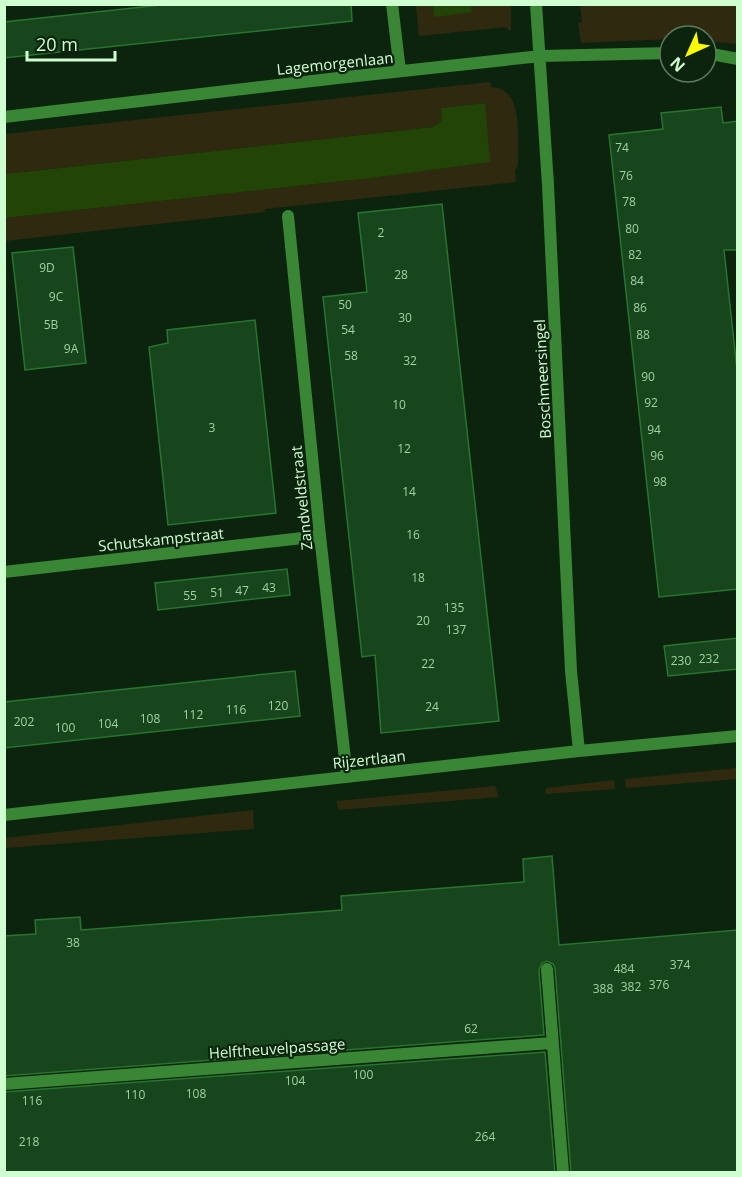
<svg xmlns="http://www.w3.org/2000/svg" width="742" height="1177" font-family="'Open Sans',sans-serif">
  <rect width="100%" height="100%" fill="#0c240e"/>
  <!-- green -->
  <path fill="#2f2a0f" d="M 416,5 L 433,5 L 434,15 L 472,12 L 471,5 L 511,5 L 511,30 L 508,30 L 507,27 L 419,36 Z
    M 580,5 L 737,5 L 737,44 L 706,41 L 706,36 L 670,36 L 670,39 L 581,43 L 578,23 L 582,22 Z
    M 490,82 L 491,87 C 525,87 517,141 518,165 L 515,171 L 516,182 L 265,209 L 265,212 L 5,241 L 4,218 L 380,177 L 489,162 L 484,103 L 441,108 L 442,120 L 433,127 L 5,174 L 5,134 Z
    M 737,768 L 737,779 L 626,788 L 625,779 Z
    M 614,780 L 615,789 L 545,794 L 546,788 Z
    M 495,786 L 499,797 L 338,810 L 337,801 Z
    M 253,810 L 254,829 L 5,848 L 5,838 Z"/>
  <!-- water -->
  <path fill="#224406" d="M 433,5 L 471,5 L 472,12 L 436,17 L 434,15 Z
    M 485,103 L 490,162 L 380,177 L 5,218 L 5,174 L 433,127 L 442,120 L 441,108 Z"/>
  <!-- building -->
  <path fill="#17461c" stroke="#27742f" stroke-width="1.5" d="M 170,4 L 351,4 L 352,21 L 4,58 L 4,22 Z
    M 721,107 L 723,123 L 738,121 L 738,250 L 724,250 L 738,379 L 738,589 L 659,597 L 609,135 L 663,129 L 661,113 Z
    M 442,204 L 499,721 L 381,733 L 375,655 L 362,657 L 323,297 L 367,292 L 358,213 Z
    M 73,247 L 86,363 L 25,370 L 12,253 Z
    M 255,320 L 276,513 L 168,525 L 149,347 L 168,343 L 167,330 Z
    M 287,569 L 290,595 L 158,610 L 155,583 Z
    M 738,638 L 738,669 L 668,676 L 664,646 Z
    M 295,671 L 300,716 L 4,748 L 4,702 Z
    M 552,856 L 559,945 L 738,930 L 738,1173 L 571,1173 L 555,968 L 553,964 L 547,961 L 542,963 L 539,970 L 544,1035 L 4,1076 L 4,936 L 36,934 L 35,920 L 80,917 L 81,930 L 342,910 L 341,896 L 524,882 L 523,859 Z
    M 545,1052 L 555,1173 L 4,1173 L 4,1092 Z"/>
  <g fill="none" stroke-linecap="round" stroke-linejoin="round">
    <!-- pedestrian -->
    <path stroke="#398734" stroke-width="12" d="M 547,969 L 563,1172
      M 4,1084 L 551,1043"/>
    <!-- minor -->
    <path stroke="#398734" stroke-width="12" d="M 392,4 L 400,71
      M 536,4 L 548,185 L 571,671 L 579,751
      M 706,53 L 738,59
      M 4,117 L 338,78 L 541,56 L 670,53
      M 288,216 L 320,536 L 347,777
      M 4,572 L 320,536
      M 4,815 L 579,751 L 738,736"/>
  </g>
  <g text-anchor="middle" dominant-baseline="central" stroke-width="4.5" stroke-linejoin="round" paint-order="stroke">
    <!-- number labels -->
    <g font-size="12" fill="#a1d1a3">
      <text x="622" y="147">74</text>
      <text x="626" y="175">76</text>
      <text x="629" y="201">78</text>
      <text x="632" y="228">80</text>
      <text x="381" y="232">2</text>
      <text x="635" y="254">82</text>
      <text x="47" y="267">9D</text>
      <text x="401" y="274">28</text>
      <text x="637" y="280">84</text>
      <text x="56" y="296">9C</text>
      <text x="345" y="304">50</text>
      <text x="640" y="307">86</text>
      <text x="405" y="317">30</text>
      <text x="51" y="324">5B</text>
      <text x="348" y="329">54</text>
      <text x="643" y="334">88</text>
      <text x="71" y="348">9A</text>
      <text x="351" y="355">58</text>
      <text x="410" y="360">32</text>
      <text x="648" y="376">90</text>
      <text x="651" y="402">92</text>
      <text x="399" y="404">10</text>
      <text x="212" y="427">3</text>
      <text x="654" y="429">94</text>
      <text x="404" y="448">12</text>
      <text x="657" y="455">96</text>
      <text x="660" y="481">98</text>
      <text x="409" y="491">14</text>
      <text x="413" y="534">16</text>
      <text x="418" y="577">18</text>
      <text x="269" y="587">43</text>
      <text x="242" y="590">47</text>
      <text x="217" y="592">51</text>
      <text x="190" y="595">55</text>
      <text x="454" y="607">135</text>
      <text x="423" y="620">20</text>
      <text x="456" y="629">137</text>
      <text x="709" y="658">232</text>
      <text x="681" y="660">230</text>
      <text x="428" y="663">22</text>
      <text x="278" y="705">120</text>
      <text x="432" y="706">24</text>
      <text x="236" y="709">116</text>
      <text x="193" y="714">112</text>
      <text x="150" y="718">108</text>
      <text x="24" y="721">202</text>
      <text x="108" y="723">104</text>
      <text x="65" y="727">100</text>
      <text x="73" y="942">38</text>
      <text x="680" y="964">374</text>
      <text x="624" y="968">484</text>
      <text x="659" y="984">376</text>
      <text x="631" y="986">382</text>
      <text x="603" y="988">388</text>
      <text x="471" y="1028">62</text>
      <text x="363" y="1074">100</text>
      <text x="295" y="1080">104</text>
      <text x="196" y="1093">108</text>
      <text x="135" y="1094">110</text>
      <text x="32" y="1100">116</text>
      <text x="485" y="1136">264</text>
      <text x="29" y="1141">218</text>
    </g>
    <!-- street labels -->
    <g font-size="15" fill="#cfffd0" stroke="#0c240e">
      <text transform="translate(335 63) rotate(-6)">Lagemorgenlaan</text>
      <text transform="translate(542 379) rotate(-93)">Boschmeersingel</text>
      <text transform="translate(301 498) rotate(-96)">Zandveldstraat</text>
      <text transform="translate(161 539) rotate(-6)">Schutskampstraat</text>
      <text transform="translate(369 759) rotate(-6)">Rijzertlaan</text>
      <text transform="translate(277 1048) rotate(-4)">Helftheuvelpassage</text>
    </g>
  </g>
  <!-- border -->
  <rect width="742" height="1177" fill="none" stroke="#cfffd0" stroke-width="12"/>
  <!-- north arrow -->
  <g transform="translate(688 54) rotate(225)"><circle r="28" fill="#0c240e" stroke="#5a7c5c" stroke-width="1.5"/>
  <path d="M0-4.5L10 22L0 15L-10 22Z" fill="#fafa00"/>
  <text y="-9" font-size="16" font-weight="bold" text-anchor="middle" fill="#cfffd0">N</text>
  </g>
  <!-- scale -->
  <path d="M27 51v9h88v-9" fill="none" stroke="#cfffd0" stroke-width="3"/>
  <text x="36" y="51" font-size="18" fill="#cfffd0" stroke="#0c240e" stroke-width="4.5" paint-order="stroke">20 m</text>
</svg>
